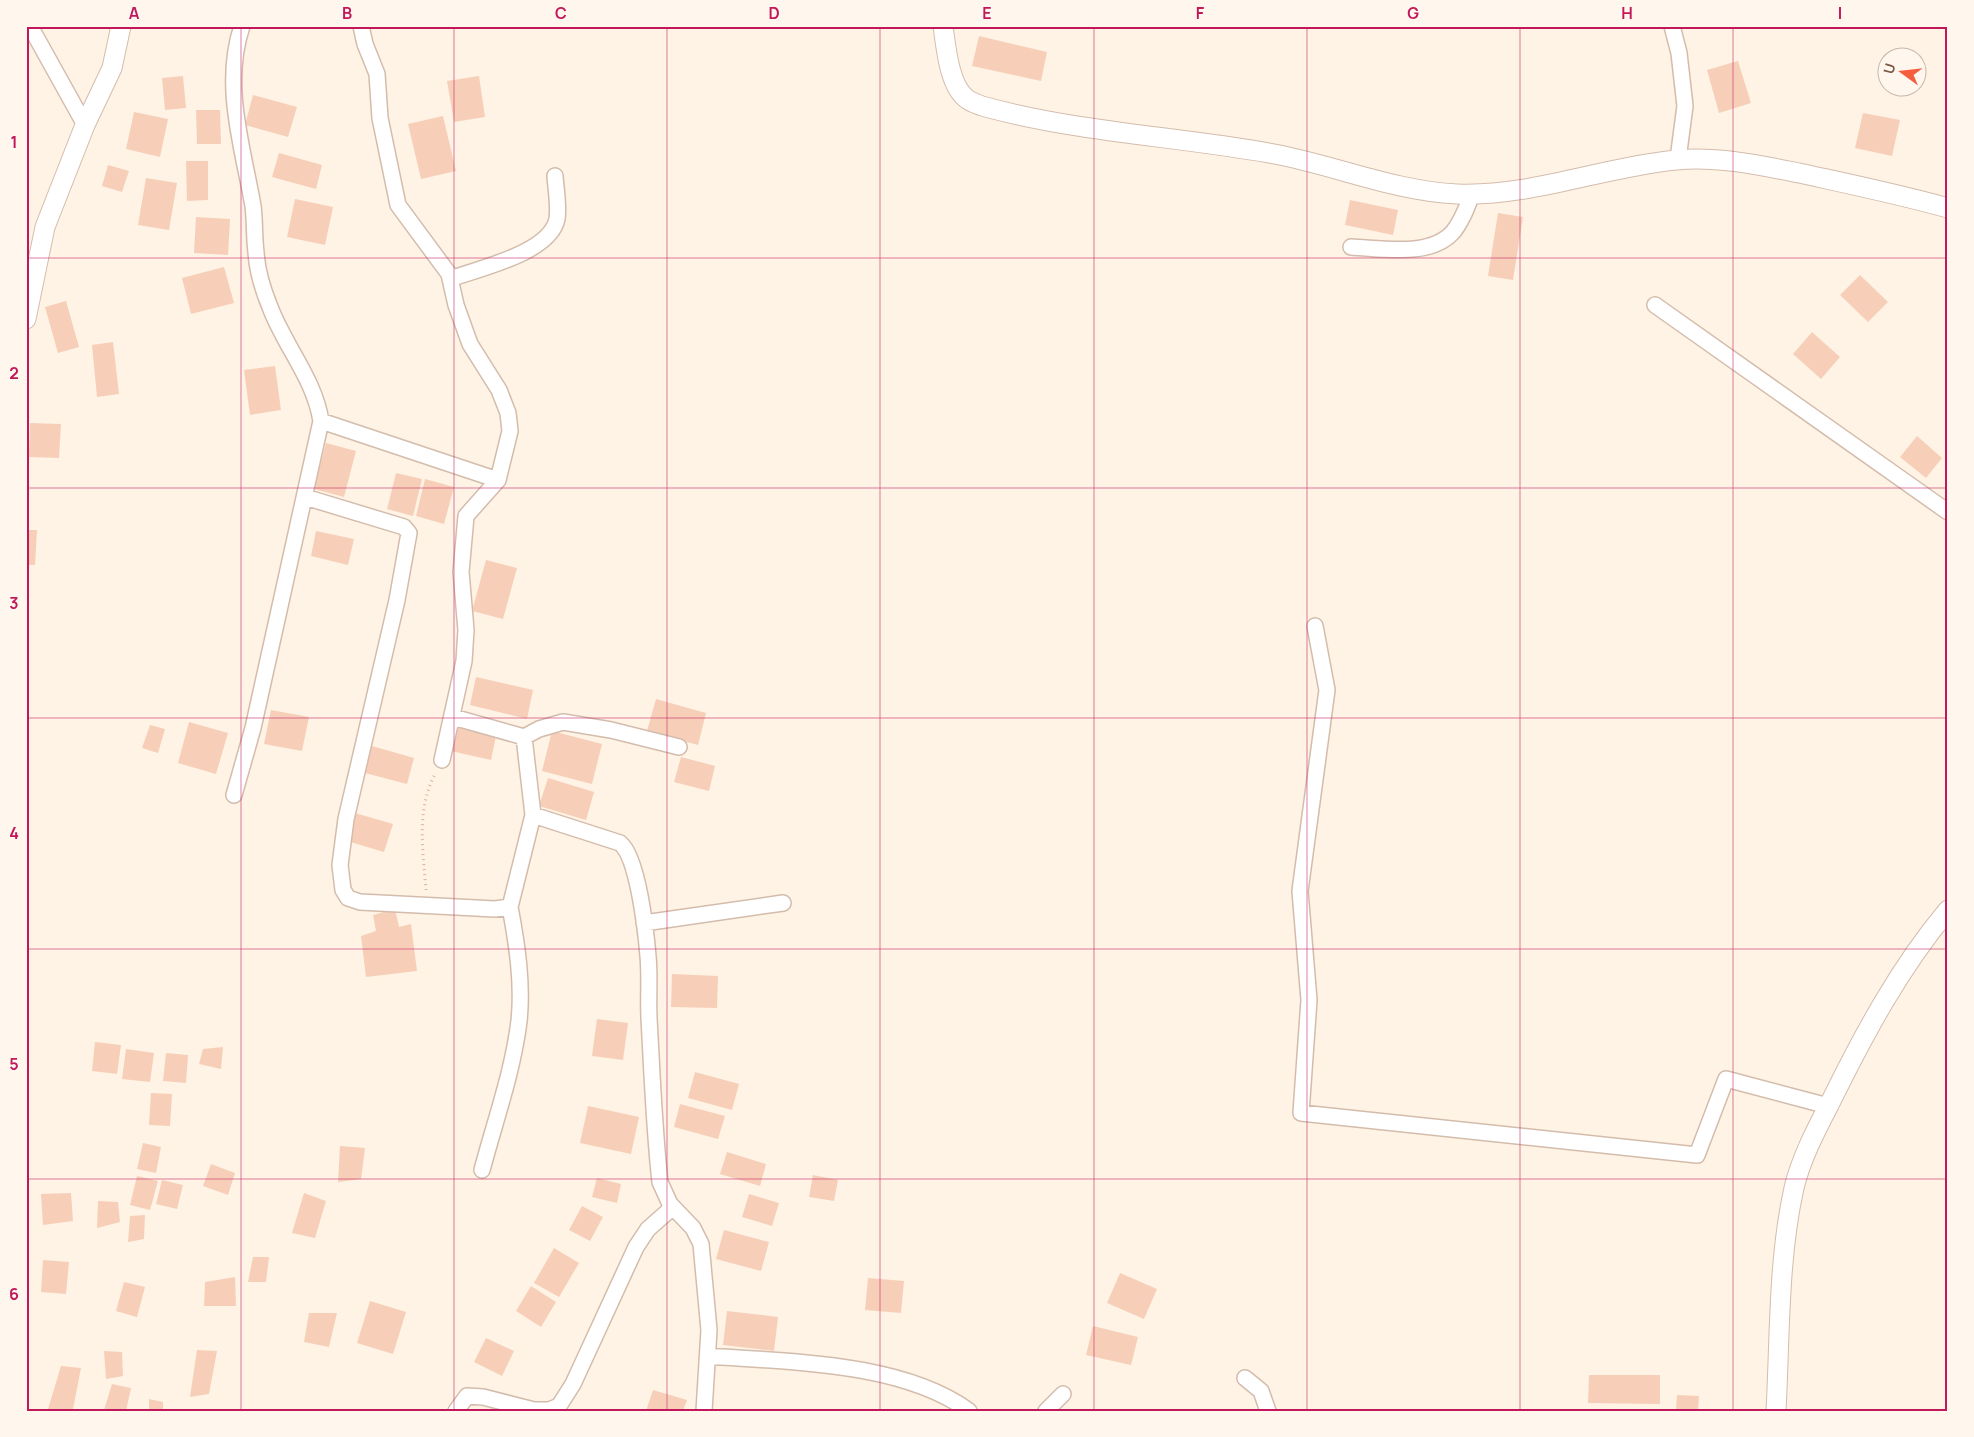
<svg xmlns="http://www.w3.org/2000/svg" width="1974" height="1437" font-family="Manrope,sans-serif">
  <rect width="100%" height="100%" fill="#fef3e4"/>
  <!-- building -->
  <path fill="#f7cfb9" d="M 979,36 L 1047,52 L 1041,81 L 972,66 Z
    M 1738,61 L 1751,103 L 1719,113 L 1707,70 Z
    M 183,76 L 186,108 L 165,110 L 162,78 Z
    M 479,76 L 485,117 L 454,122 L 447,81 Z
    M 253,95 L 297,107 L 288,137 L 245,125 Z
    M 196,110 L 220,110 L 221,144 L 197,144 Z
    M 134,112 L 168,119 L 160,157 L 126,149 Z
    M 1863,113 L 1900,120 L 1892,156 L 1855,148 Z
    M 443,116 L 456,171 L 421,179 L 408,124 Z
    M 279,153 L 322,165 L 316,189 L 272,177 Z
    M 186,161 L 208,161 L 208,200 L 187,201 Z
    M 108,165 L 129,171 L 122,192 L 102,186 Z
    M 146,178 L 177,183 L 169,230 L 138,225 Z
    M 295,199 L 333,207 L 325,245 L 287,237 Z
    M 1350,200 L 1398,210 L 1393,235 L 1345,225 Z
    M 1498,213 L 1523,217 L 1513,280 L 1488,276 Z
    M 196,217 L 230,219 L 228,255 L 194,253 Z
    M 224,267 L 234,303 L 191,314 L 182,278 Z
    M 1860,275 L 1888,302 L 1868,322 L 1840,295 Z
    M 66,301 L 79,347 L 58,353 L 45,307 Z
    M 1812,332 L 1840,357 L 1821,379 L 1793,354 Z
    M 113,342 L 119,394 L 97,397 L 92,345 Z
    M 275,366 L 281,410 L 250,415 L 244,370 Z
    M 30,423 L 61,424 L 59,458 L 29,457 Z
    M 1917,436 L 1942,458 L 1926,478 L 1900,457 Z
    M 326,443 L 356,451 L 344,497 L 314,489 Z
    M 396,473 L 422,479 L 413,516 L 387,509 Z
    M 425,479 L 454,487 L 444,524 L 416,516 Z
    M 26,530 L 37,530 L 35,565 L 26,565 Z
    M 316,531 L 354,539 L 348,565 L 311,556 Z
    M 486,560 L 517,568 L 503,619 L 472,611 Z
    M 476,677 L 533,690 L 527,719 L 470,705 Z
    M 656,699 L 706,713 L 698,745 L 647,731 Z
    M 271,710 L 309,717 L 302,751 L 264,744 Z
    M 189,722 L 228,733 L 216,774 L 178,763 Z
    M 150,725 L 165,729 L 158,753 L 142,748 Z
    M 456,727 L 496,736 L 491,760 L 451,751 Z
    M 552,731 L 602,744 L 592,784 L 542,771 Z
    M 372,746 L 414,758 L 407,784 L 365,773 Z
    M 681,757 L 715,766 L 709,791 L 674,782 Z
    M 548,778 L 594,792 L 586,820 L 539,806 Z
    M 355,813 L 393,824 L 384,852 L 347,841 Z
    M 395,909 L 399,927 L 411,924 L 417,971 L 366,977 L 361,936 L 376,931 L 373,915 Z
    M 672,974 L 718,976 L 717,1008 L 671,1007 Z
    M 597,1019 L 628,1023 L 623,1060 L 592,1056 Z
    M 95,1042 L 121,1045 L 117,1074 L 92,1071 Z
    M 223,1047 L 221,1069 L 199,1064 L 203,1049 Z
    M 126,1049 L 154,1053 L 150,1082 L 122,1079 Z
    M 166,1053 L 188,1055 L 186,1083 L 163,1081 Z
    M 695,1072 L 739,1084 L 732,1110 L 688,1098 Z
    M 151,1093 L 172,1094 L 170,1126 L 149,1125 Z
    M 680,1104 L 725,1116 L 718,1139 L 674,1127 Z
    M 588,1106 L 639,1117 L 631,1154 L 580,1143 Z
    M 143,1143 L 161,1147 L 156,1173 L 137,1169 Z
    M 340,1146 L 365,1148 L 361,1179 L 338,1182 Z
    M 727,1152 L 766,1164 L 760,1186 L 720,1174 Z
    M 211,1164 L 235,1173 L 228,1195 L 203,1186 Z
    M 813,1175 L 838,1180 L 834,1201 L 809,1197 Z
    M 137,1176 L 158,1181 L 150,1210 L 130,1205 Z
    M 597,1178 L 621,1184 L 617,1203 L 592,1197 Z
    M 162,1180 L 183,1185 L 177,1209 L 156,1204 Z
    M 71,1193 L 73,1221 L 43,1225 L 41,1194 Z
    M 304,1193 L 326,1201 L 315,1238 L 292,1233 Z
    M 749,1194 L 779,1203 L 772,1226 L 742,1217 Z
    M 98,1201 L 118,1202 L 120,1222 L 97,1228 Z
    M 582,1206 L 603,1217 L 590,1241 L 569,1230 Z
    M 145,1215 L 144,1239 L 128,1242 L 130,1216 Z
    M 724,1230 L 769,1242 L 761,1271 L 716,1259 Z
    M 554,1248 L 579,1263 L 559,1297 L 534,1283 Z
    M 253,1257 L 269,1257 L 266,1282 L 248,1282 Z
    M 43,1260 L 69,1262 L 66,1294 L 41,1292 Z
    M 1120,1273 L 1157,1289 L 1144,1319 L 1107,1303 Z
    M 235,1277 L 236,1306 L 204,1306 L 205,1282 Z
    M 868,1278 L 904,1281 L 901,1313 L 865,1310 Z
    M 124,1282 L 145,1287 L 137,1317 L 116,1311 Z
    M 531,1286 L 556,1302 L 541,1327 L 516,1311 Z
    M 370,1301 L 406,1312 L 393,1354 L 357,1343 Z
    M 727,1311 L 778,1317 L 774,1351 L 723,1345 Z
    M 309,1313 L 337,1313 L 329,1347 L 304,1342 Z
    M 1093,1326 L 1138,1337 L 1131,1365 L 1086,1355 Z
    M 486,1338 L 514,1351 L 502,1376 L 474,1362 Z
    M 197,1350 L 217,1351 L 209,1394 L 190,1397 Z
    M 104,1351 L 122,1352 L 123,1376 L 106,1379 Z
    M 61,1366 L 81,1368 L 73,1409 L 48,1409 Z
    M 1589,1375 L 1660,1375 L 1660,1404 L 1588,1403 Z
    M 112,1384 L 131,1388 L 126,1411 L 104,1410 Z
    M 653,1390 L 687,1400 L 683,1411 L 646,1411 Z
    M 1677,1395 L 1699,1396 L 1698,1411 L 1676,1411 Z
    M 149,1399 L 163,1402 L 163,1411 L 149,1411 Z"/>
  <g fill="none" stroke-linecap="round" stroke-linejoin="round">
    <!-- minor casing -->
    <g stroke="#d4bcac" stroke-width="18">
      <path id="minor" d="M 30,26 L 85,125
        M 361,26 L 365,44 L 377,74 L 380,118 L 398,205 L 449,274 L 456,305 L 470,344 L 499,390 L 508,413 L 510,431 L 498,480
        M 1672,26 L 1679,53 L 1685,106 L 1678,159
        M 1351,247 C 1381,248 1430,258 1453,232 C 1462,221 1467,207 1472,194
        M 450,279 C 480,268 550,253 557,219 C 559,206 556,190 555,176
        M 1655,305 L 1948,512
        M 321,421 L 498,480 L 466,516 L 461,572 L 466,630 L 464,661 L 442,760
        M 305,497 L 404,527 L 409,533 L 397,600 L 346,819 L 340,865 L 343,890 L 348,898 L 360,902 L 495,909 L 510,907 L 533,815
        M 1315,626 L 1327,690 L 1300,891 L 1309,1000 L 1301,1113 L 1697,1155 L 1726,1079 L 1828,1106
        M 453,717 L 524,737 L 533,815 L 620,843 C 638,857 646,932 648,956 C 650,977 648,997 649,1018 C 652,1072 654,1128 660,1182 L 670,1204 L 693,1228 L 701,1244 L 709,1330 L 704,1411
        M 524,737 L 539,729 L 563,722 L 611,730 L 679,747
        M 234,795 L 253,728 L 321,421 C 314,378 285,347 270,307 C 263,290 257,271 256,252 C 254,237 255,221 253,206 C 243,148 222,85 242,26
        M 644,923 L 783,903
        M 482,1170 C 495,1121 513,1071 519,1021 C 523,984 517,944 510,907
        M 708,1356 C 789,1362 902,1362 969,1411
        M 1245,1378 L 1261,1391 L 1268,1411
        M 456,1411 L 467,1396 L 483,1397 L 534,1410 L 549,1410 L 559,1406 L 573,1384 L 636,1247 L 648,1229 L 673,1207
        M 1046,1411 L 1063,1394"/>
    </g>
    <!-- tertiary casing -->
    <g stroke="#d4bcac" stroke-width="21">
      <path id="tertiary" d="M 943,26 C 946,47 949,86 967,99 C 971,102 977,104 982,106 C 1076,132 1173,136 1269,153 C 1332,164 1393,191 1457,194 C 1531,197 1603,167 1676,160 C 1717,156 1759,165 1799,173 C 1849,184 1898,194 1948,208
        M 26,319 L 45,227 L 85,125 L 112,68 L 121,26
        M 1776,1411 C 1780,1337 1778,1260 1794,1188 C 1801,1158 1817,1128 1831,1101 C 1864,1034 1900,967 1948,910"/>
    </g>
    <!-- path -->
    <path stroke="#dcb29c" stroke-width="3" stroke-dasharray="1 4" stroke-linecap="butt" d="M 426,890 C 423,852 416,810 435,774"/>
    <!-- minor -->
    <use href="#minor" stroke="#fff" stroke-width="15"/>
    <!-- tertiary -->
    <use href="#tertiary" stroke="#fff" stroke-width="19"/>
  </g>
  <!-- grid -->
  <path fill="none" stroke="#c2185b" stroke-width="1" stroke-opacity="0.55" d="M 241,26 L 241,1411M 454,26 L 454,1411M 667,26 L 667,1411M 880,26 L 880,1411M 1094,26 L 1094,1411M 1307,26 L 1307,1411M 1520,26 L 1520,1411M 1733,26 L 1733,1411M 26,258 L 1948,258M 26,488 L 1948,488M 26,718 L 1948,718M 26,949 L 1948,949M 26,1179 L 1948,1179"/>
  <!-- border -->
  <rect width="1974" height="1437" fill="none" stroke="#fff7ed" stroke-width="55"/>
  <!-- north arrow -->
  <g transform="translate(1902 72) rotate(285)"><circle r="24" fill="#fff7ed" stroke="#cab7ab"/>
  <path d="M0-4L9 19L0 12L-9 19Z" fill="#f45e3e"/>
  <text y="-8" font-size="14" font-weight="bold" text-anchor="middle" fill="#7a5747">U</text>
  </g>
  <rect x="28" y="28" width="1918" height="1382" fill="none" stroke="#c2185b" stroke-width="2"/>
  <g font-size="16" text-anchor="middle" font-weight="bold" fill="#c2185b">
    <text x="134" y="19">A</text>
    <text x="347" y="19">B</text>
    <text x="561" y="19">C</text>
    <text x="774" y="19">D</text>
    <text x="987" y="19">E</text>
    <text x="1200" y="19">F</text>
    <text x="1413" y="19">G</text>
    <text x="1627" y="19">H</text>
    <text x="1840" y="19">I</text>
    <text x="14" y="148">1</text>
    <text x="14" y="379">2</text>
    <text x="14" y="609">3</text>
    <text x="14" y="839">4</text>
    <text x="14" y="1070">5</text>
    <text x="14" y="1300">6</text>
  </g>
</svg>
